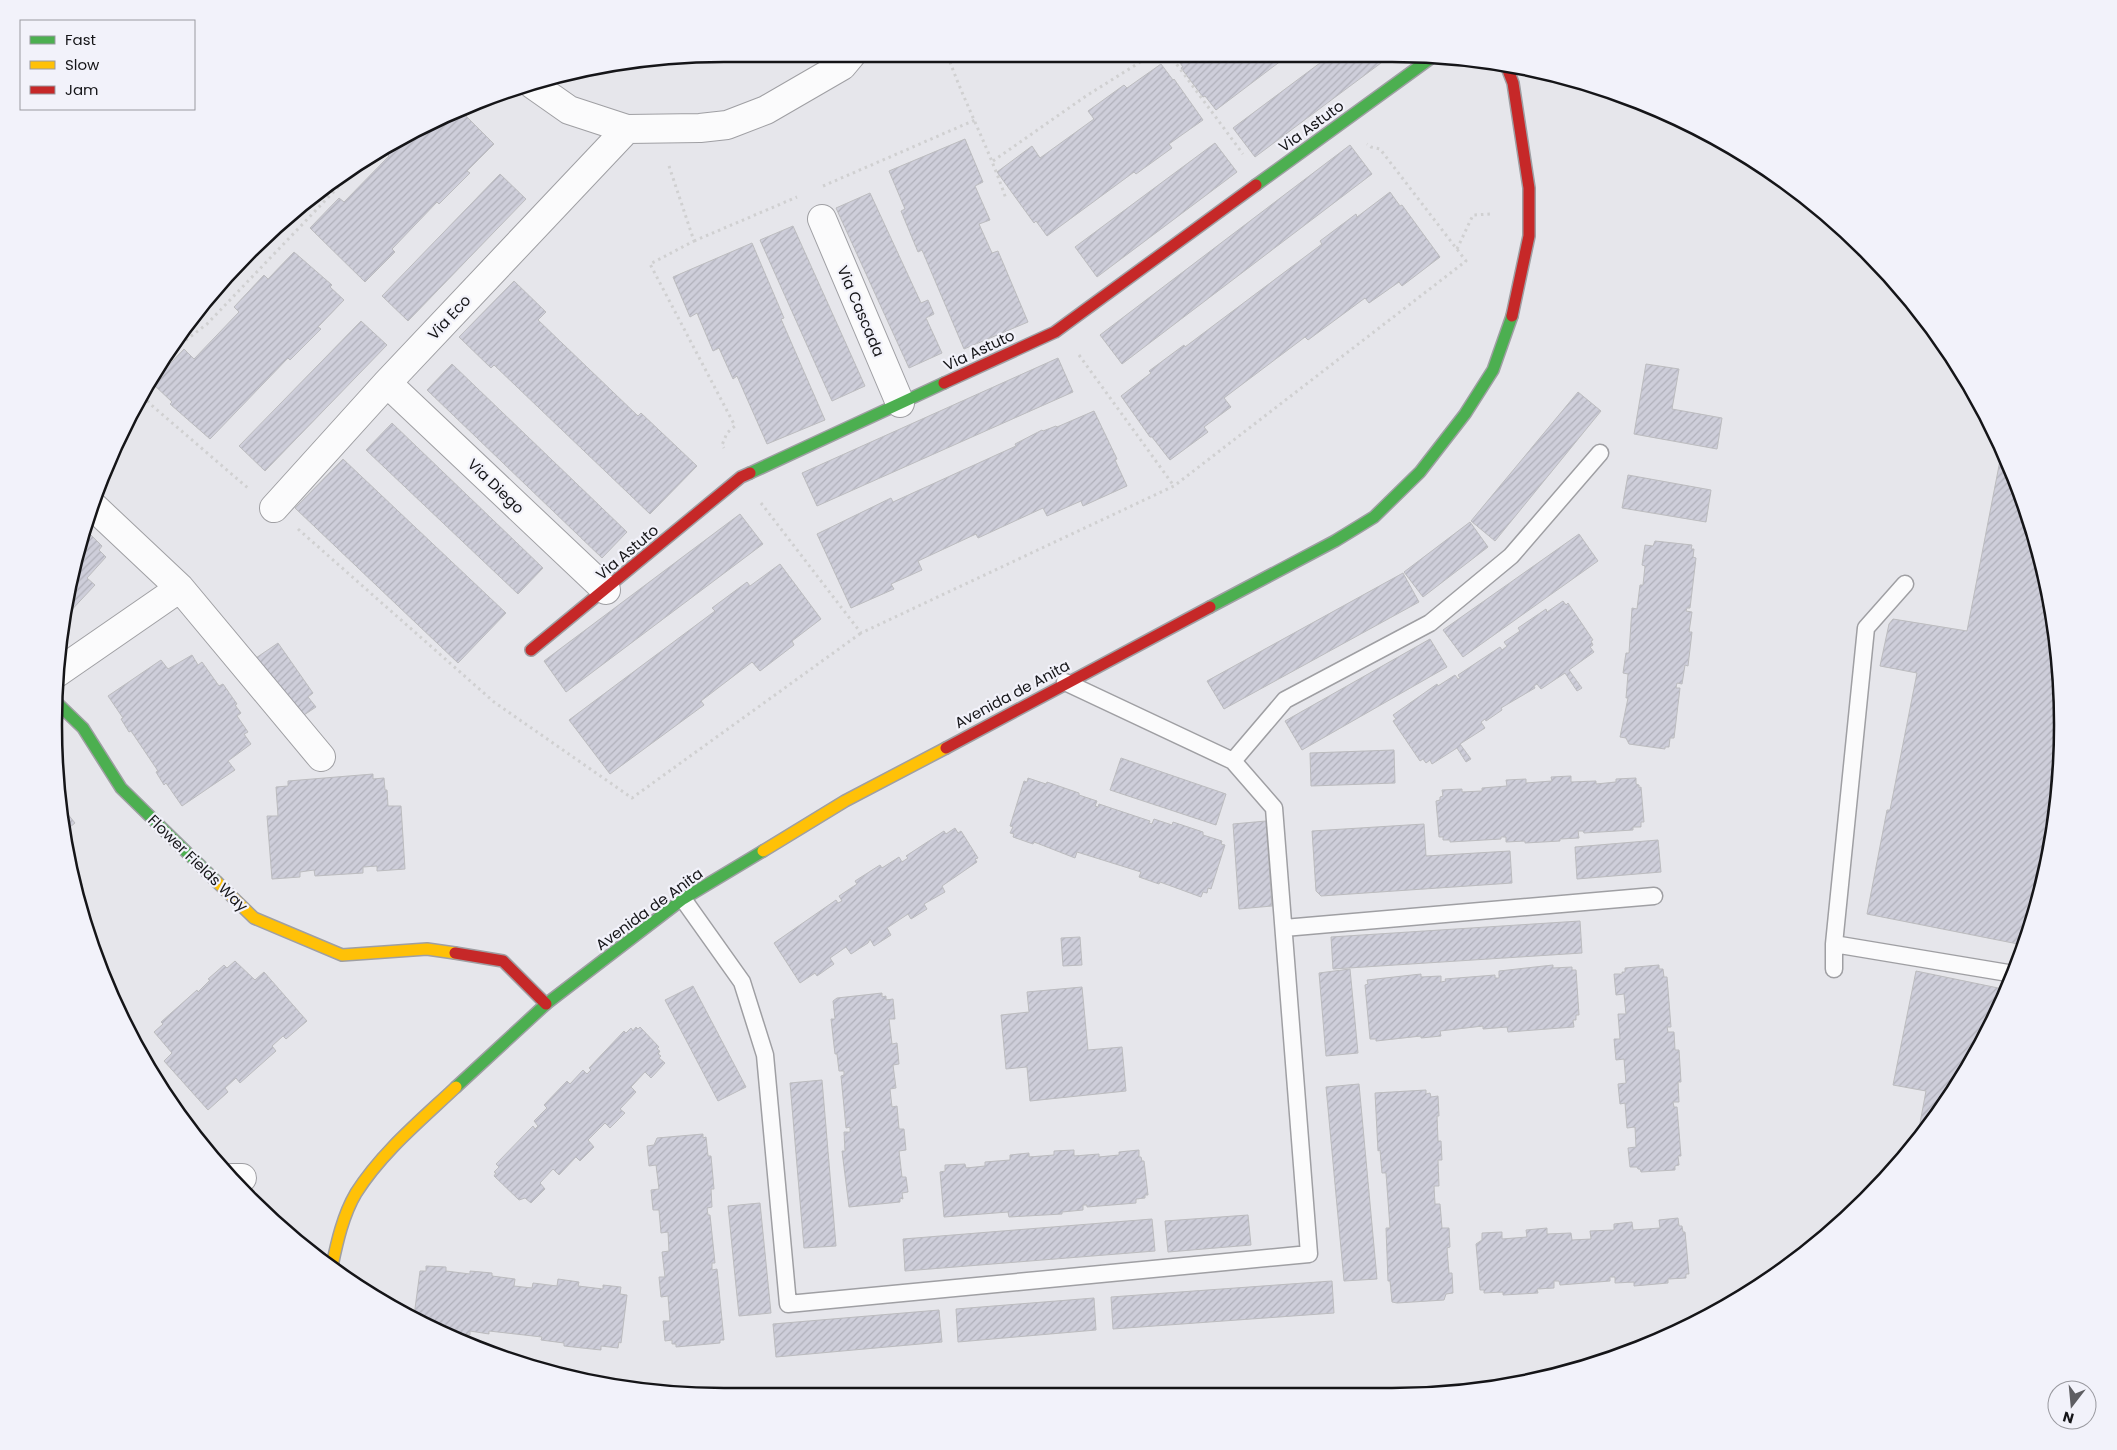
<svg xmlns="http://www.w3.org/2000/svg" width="2117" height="1450" font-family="Poppins,sans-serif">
  <defs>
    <pattern id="building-hatch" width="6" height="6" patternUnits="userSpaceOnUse" patternTransform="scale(1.25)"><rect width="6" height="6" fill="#ceceda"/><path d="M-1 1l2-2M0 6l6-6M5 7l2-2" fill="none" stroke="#b0b0ba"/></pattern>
  </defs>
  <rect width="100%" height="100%" fill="#e6e6eb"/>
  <!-- building -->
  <path fill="url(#building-hatch)" stroke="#bcbcbf" d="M 1173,54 L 1290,54 L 1216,110 L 1205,96 L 1203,97 L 1181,68 L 1183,67 Z
    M 1332,54 L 1393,54 L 1255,157 L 1233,128 Z
    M 1161,64 L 1173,80 L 1174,79 L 1203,120 L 1169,144 L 1172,148 L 1136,174 L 1134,172 L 1047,236 L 1036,221 L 1034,223 L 997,172 L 1032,146 L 1040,158 L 1094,119 L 1088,111 L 1124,85 L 1127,88 Z
    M 461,111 L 494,144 L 467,171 L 470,173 L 439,204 L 437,202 L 392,249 L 395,252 L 365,282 L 310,228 L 339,198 L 344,202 L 389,156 L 384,150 L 388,146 L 428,123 Z
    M 965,139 L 983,182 L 975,186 L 990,220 L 979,224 L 992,253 L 998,251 L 1028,322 L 964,349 L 922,250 L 918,252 L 901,211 L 905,209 L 889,171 Z
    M 1215,143 L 1237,172 L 1097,277 L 1075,247 Z
    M 1350,145 L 1372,174 L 1122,364 L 1100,335 Z
    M 500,174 L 526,199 L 408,321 L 382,296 Z
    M 1390,192 L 1400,206 L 1402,205 L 1440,257 L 1402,286 L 1399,282 L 1369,303 L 1365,298 L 1308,340 L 1305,337 L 1224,398 L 1231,407 L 1204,427 L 1208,432 L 1170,460 L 1152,437 L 1150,437 L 1121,396 L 1151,373 L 1149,371 L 1184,345 L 1185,347 L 1322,244 L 1320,241 L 1356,214 L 1357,217 Z
    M 870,193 L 921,303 L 928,300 L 934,314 L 926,318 L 942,353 L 909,368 L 836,208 Z
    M 793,226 L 865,386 L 832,401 L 760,240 Z
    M 752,243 L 784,318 L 781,319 L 825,420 L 767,444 L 737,376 L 733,379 L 719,348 L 713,351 L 697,313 L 690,317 L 673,277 Z
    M 294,252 L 332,285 L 330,287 L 344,300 L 318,327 L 321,329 L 290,360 L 288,358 L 210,439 L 170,404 L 172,402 L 152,383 L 184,349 L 194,359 L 239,312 L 234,307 L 264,275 L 268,279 Z
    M 514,281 L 546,312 L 538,320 L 638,416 L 641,413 L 697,466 L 650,514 L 494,365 L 491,368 L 459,337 Z
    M 361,321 L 387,345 L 265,471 L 239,446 Z
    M 1058,358 L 1073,392 L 817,506 L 802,473 Z
    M 452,364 L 627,532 L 602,558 L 427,390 Z
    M 1646,364 L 1679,369 L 1672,409 L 1722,418 L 1717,449 L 1634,434 Z
    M 1578,392 L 1601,411 L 1495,541 L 1471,521 Z
    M 1094,411 L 1117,459 L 1115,460 L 1127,486 L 1083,506 L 1081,501 L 1047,516 L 1043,508 L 978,538 L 976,534 L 918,561 L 922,570 L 891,584 L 894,589 L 851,608 L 817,534 L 891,498 L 893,502 L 1016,446 L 1015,444 L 1042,430 L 1043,431 L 1056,426 L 1057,427 Z
    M 392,423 L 543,568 L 518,594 L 366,450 Z
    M 2002,450 L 2012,468 L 2050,594 L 2063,725 L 2050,856 L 2023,945 L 1867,914 L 1887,810 L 1890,810 L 1917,673 L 1880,666 L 1889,624 L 1893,619 L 1967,631 Z
    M 343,459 L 506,613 L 458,663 L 295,508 Z
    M 1628,475 L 1711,490 L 1706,522 L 1622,508 Z
    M 740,514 L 763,544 L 566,692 L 544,661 Z
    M 1470,522 L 1488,547 L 1423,597 L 1404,572 Z
    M 88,532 L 102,546 L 99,550 L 106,557 L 87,578 L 95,585 L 65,617 Z
    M 1579,534 L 1598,561 L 1463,657 L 1443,630 Z
    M 1655,541 L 1692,545 L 1691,549 L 1694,549 L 1693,557 L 1696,558 L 1690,608 L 1687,608 L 1686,611 L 1692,612 L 1689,632 L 1692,632 L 1688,666 L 1685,665 L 1682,684 L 1677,683 L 1676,688 L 1680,688 L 1674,738 L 1670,738 L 1669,747 L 1665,747 L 1665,749 L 1629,744 L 1626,738 L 1620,737 L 1628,698 L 1626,698 L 1628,674 L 1623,673 L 1626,653 L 1629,653 L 1632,608 L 1637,609 L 1640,585 L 1643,585 L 1645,566 L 1642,565 L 1645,545 L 1653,546 Z
    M 780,564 L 821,619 L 792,641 L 794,645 L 760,671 L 752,662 L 701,701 L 704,705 L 610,774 L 569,720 L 715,611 L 712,608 L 747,582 L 750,586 Z
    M 1403,573 L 1419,602 L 1224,709 L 1207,681 Z
    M 1563,601 L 1566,605 L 1568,603 L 1593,640 L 1591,641 L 1593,645 L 1590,647 L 1594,652 L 1569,670 L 1582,688 L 1577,691 L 1565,673 L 1541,689 L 1537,684 L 1534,686 L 1535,688 L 1501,708 L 1502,710 L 1486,721 L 1485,719 L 1481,722 L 1485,728 L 1460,744 L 1471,759 L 1466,762 L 1457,748 L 1432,764 L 1430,760 L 1426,763 L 1423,759 L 1420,761 L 1393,721 L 1396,719 L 1393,715 L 1437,684 L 1438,686 L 1455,675 L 1458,679 L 1460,678 L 1458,675 L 1500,647 L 1502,650 L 1507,646 L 1504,642 L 1520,631 L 1518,628 L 1546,609 L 1547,612 Z
    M 1430,639 L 1447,667 L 1302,750 L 1285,721 Z
    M 278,643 L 313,693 L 308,697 L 316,707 L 301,717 L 250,662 Z
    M 192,655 L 198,665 L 202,662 L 219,686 L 223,684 L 237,704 L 235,705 L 241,713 L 237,716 L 248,732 L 244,734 L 251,744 L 228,761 L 235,770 L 182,806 L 166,783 L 164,785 L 156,772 L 158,771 L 131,731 L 129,732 L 121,719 L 123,718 L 108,696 L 161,660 L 168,669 Z
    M 1394,750 L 1395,783 L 1311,786 L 1310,753 Z
    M 1121,758 L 1226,794 L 1216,825 L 1110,790 Z
    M 373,774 L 373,779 L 384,778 L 385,790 L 387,790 L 388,806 L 401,806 L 405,869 L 377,871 L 377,866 L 363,867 L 363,873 L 315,876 L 314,870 L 300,872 L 300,877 L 272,879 L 267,816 L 278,816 L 276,787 L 288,786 L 288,781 Z
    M 1571,776 L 1571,782 L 1596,781 L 1596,784 L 1616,782 L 1616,779 L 1636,778 L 1636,784 L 1639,785 L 1639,788 L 1641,787 L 1644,822 L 1641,822 L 1641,827 L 1633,827 L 1633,830 L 1584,833 L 1583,831 L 1578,831 L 1579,838 L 1560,839 L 1560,841 L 1525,843 L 1525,841 L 1506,842 L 1506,837 L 1501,837 L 1501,839 L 1450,842 L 1450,840 L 1443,840 L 1443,837 L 1439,837 L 1436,801 L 1440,800 L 1440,797 L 1443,796 L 1442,790 L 1462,789 L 1462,792 L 1482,791 L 1482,788 L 1507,786 L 1506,780 L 1526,779 L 1526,783 L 1552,781 L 1551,777 Z
    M 1028,778 L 1046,784 L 1047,782 L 1079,793 L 1079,795 L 1097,801 L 1095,806 L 1098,807 L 1099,804 L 1150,821 L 1149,823 L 1152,824 L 1154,819 L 1172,825 L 1173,822 L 1203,832 L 1203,835 L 1222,841 L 1221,844 L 1225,845 L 1211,889 L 1208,888 L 1207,893 L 1203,892 L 1201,897 L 1160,882 L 1159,884 L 1139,877 L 1141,872 L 1077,852 L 1075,858 L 1034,842 L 1033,844 L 1013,837 L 1014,834 L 1010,833 L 1013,827 L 1010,826 L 1024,781 L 1027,782 Z
    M 62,807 L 75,823 L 65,831 L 71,837 L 65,842 Z
    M 1266,821 L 1272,906 L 1239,909 L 1233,824 Z
    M 1424,824 L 1426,856 L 1510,851 L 1512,883 L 1321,896 L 1316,891 L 1312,831 Z
    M 955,828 L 958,833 L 961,831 L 978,858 L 975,859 L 977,862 L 942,886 L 945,892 L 924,904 L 927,909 L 911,919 L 908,914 L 887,928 L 891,935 L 874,946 L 870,939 L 868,943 L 851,954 L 846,947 L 830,958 L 834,964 L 817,976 L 815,973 L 800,983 L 774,943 L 836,900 L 838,903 L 842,901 L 839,896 L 857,884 L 855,881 L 880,865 L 882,868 L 899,857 L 902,862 L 908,858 L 906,856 L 944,831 L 946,834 Z
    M 1658,840 L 1661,872 L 1577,879 L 1575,847 Z
    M 1580,921 L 1582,953 L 1333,969 L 1331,937 Z
    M 1080,937 L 1082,965 L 1063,966 L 1061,938 Z
    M 235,961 L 255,980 L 264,972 L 307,1021 L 286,1039 L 283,1036 L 272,1046 L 276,1051 L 240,1083 L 236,1078 L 225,1088 L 228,1092 L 208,1110 L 164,1061 L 172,1053 L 154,1032 L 163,1024 L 161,1022 L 197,990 L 198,992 L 210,980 L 208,979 L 224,965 L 227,968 Z
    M 1553,965 L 1553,968 L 1572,967 L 1572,970 L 1576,970 L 1579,1015 L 1576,1015 L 1576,1020 L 1573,1020 L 1574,1027 L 1508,1032 L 1507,1027 L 1483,1029 L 1483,1026 L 1440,1031 L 1441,1036 L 1421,1038 L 1421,1036 L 1376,1041 L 1376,1039 L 1370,1039 L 1365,985 L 1368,984 L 1367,980 L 1421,974 L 1421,977 L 1441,976 L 1441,982 L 1446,981 L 1445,979 L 1495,975 L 1495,978 L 1499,978 L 1499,971 Z
    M 1659,965 L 1659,969 L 1663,969 L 1664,977 L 1667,977 L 1671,1027 L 1667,1027 L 1668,1032 L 1674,1032 L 1675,1050 L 1679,1050 L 1681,1082 L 1678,1082 L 1679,1102 L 1673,1102 L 1674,1107 L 1677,1107 L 1681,1156 L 1678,1156 L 1679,1165 L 1675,1166 L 1675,1170 L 1641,1172 L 1640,1169 L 1638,1169 L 1637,1167 L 1630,1167 L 1628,1148 L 1636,1147 L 1635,1127 L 1627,1128 L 1625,1103 L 1620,1104 L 1618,1084 L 1626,1083 L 1624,1059 L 1616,1060 L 1614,1039 L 1620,1039 L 1618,1014 L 1626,1014 L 1624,994 L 1616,995 L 1614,974 L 1622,974 L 1622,972 L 1625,972 L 1625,968 Z
    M 1350,969 L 1358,1053 L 1326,1056 L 1319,973 Z
    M 1916,971 L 2008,990 L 1950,1098 L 1917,1139 L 1926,1091 L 1893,1085 Z
    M 693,986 L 746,1087 L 718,1101 L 665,1000 Z
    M 1082,987 L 1088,1050 L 1122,1047 L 1126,1091 L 1030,1101 L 1027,1067 L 1006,1069 L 1001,1015 L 1029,1012 L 1027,992 Z
    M 882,993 L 882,997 L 886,996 L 886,1000 L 893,999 L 895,1019 L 889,1019 L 892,1044 L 897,1043 L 899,1064 L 893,1065 L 896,1088 L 890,1089 L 892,1107 L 897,1106 L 899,1129 L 904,1129 L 906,1150 L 899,1151 L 902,1177 L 906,1177 L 908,1192 L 902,1193 L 903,1199 L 900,1198 L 900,1202 L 849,1207 L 842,1151 L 845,1151 L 844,1132 L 850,1132 L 850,1127 L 846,1128 L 841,1076 L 844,1075 L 844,1071 L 839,1071 L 837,1054 L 835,1054 L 831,1019 L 835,1019 L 833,1001 L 837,998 Z
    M 636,1027 L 638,1029 L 640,1027 L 659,1047 L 657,1049 L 660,1051 L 658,1054 L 661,1056 L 659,1058 L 665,1063 L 651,1078 L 645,1072 L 631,1087 L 636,1092 L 620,1109 L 625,1113 L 610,1128 L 605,1123 L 588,1140 L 594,1147 L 580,1161 L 576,1157 L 559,1175 L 553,1169 L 540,1183 L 545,1189 L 531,1203 L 525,1198 L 519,1200 L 494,1176 L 496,1173 L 494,1172 L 499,1167 L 496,1164 L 533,1126 L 535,1129 L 538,1126 L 534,1121 L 547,1108 L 544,1105 L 567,1081 L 570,1084 L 583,1070 L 587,1074 L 591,1070 L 589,1068 L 624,1031 L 626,1033 L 631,1028 L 633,1031 Z
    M 822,1080 L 836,1246 L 804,1248 L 790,1083 Z
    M 1359,1084 L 1377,1279 L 1344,1281 L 1326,1087 Z
    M 1426,1090 L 1426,1094 L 1430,1093 L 1431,1097 L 1438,1096 L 1439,1116 L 1437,1116 L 1438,1141 L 1441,1141 L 1442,1160 L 1438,1160 L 1439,1186 L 1434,1186 L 1435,1204 L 1440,1204 L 1442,1228 L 1449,1228 L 1450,1247 L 1447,1248 L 1449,1273 L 1452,1273 L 1453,1293 L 1446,1294 L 1444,1300 L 1397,1303 L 1392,1302 L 1390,1281 L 1388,1281 L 1386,1228 L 1390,1228 L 1386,1173 L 1382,1173 L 1380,1150 L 1378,1151 L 1375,1093 Z
    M 703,1134 L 703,1138 L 706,1137 L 708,1156 L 711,1156 L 714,1189 L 711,1189 L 712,1207 L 707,1208 L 708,1215 L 710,1215 L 715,1263 L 712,1263 L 712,1270 L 717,1269 L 724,1340 L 720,1340 L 720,1343 L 676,1347 L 676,1344 L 672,1344 L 672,1340 L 665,1341 L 663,1321 L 670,1321 L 668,1296 L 661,1297 L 659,1277 L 665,1277 L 662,1252 L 669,1251 L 668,1232 L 661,1233 L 659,1210 L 653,1210 L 651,1190 L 659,1189 L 656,1165 L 649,1166 L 647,1146 L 654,1145 L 657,1138 Z
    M 1074,1150 L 1074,1156 L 1099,1154 L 1099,1157 L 1119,1155 L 1119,1152 L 1139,1150 L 1139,1157 L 1141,1157 L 1142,1161 L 1144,1161 L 1148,1195 L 1145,1195 L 1145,1198 L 1136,1199 L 1136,1203 L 1087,1207 L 1087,1205 L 1083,1205 L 1083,1210 L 1062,1212 L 1062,1214 L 1009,1217 L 1008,1212 L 944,1217 L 940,1172 L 945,1171 L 945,1165 L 965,1164 L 966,1168 L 985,1166 L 985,1162 L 1010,1160 L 1010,1155 L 1029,1153 L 1029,1157 L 1054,1155 L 1054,1151 Z
    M 760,1203 L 771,1313 L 739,1316 L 728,1206 Z
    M 1248,1215 L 1251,1245 L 1168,1252 L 1165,1221 Z
    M 1678,1218 L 1679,1226 L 1682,1226 L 1683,1232 L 1685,1232 L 1689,1274 L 1686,1274 L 1686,1278 L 1668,1279 L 1668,1283 L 1634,1286 L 1634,1282 L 1615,1283 L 1615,1277 L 1610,1277 L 1610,1281 L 1560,1285 L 1559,1281 L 1554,1281 L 1554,1288 L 1537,1289 L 1538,1293 L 1503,1295 L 1503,1292 L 1484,1293 L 1484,1290 L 1480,1290 L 1476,1244 L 1482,1240 L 1482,1233 L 1502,1232 L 1502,1239 L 1527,1237 L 1526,1230 L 1547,1228 L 1547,1234 L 1571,1233 L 1572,1240 L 1591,1239 L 1590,1231 L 1614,1230 L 1614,1224 L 1632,1222 L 1633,1230 L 1660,1228 L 1659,1220 Z
    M 1152,1219 L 1155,1251 L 905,1271 L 903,1239 Z
    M 426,1266 L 446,1267 L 446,1271 L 470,1274 L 470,1271 L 492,1273 L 492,1276 L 515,1279 L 514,1286 L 532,1288 L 533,1283 L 557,1286 L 558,1279 L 579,1282 L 578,1286 L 603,1289 L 603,1285 L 621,1287 L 620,1294 L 627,1295 L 621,1343 L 619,1342 L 618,1348 L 601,1346 L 601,1350 L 564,1346 L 564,1343 L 541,1340 L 542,1337 L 489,1331 L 489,1334 L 470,1331 L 470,1335 L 443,1332 L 414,1316 L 420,1271 L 426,1271 Z
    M 1332,1281 L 1334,1313 L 1113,1329 L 1111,1297 Z
    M 1094,1298 L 1096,1330 L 958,1342 L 956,1309 Z
    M 939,1310 L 942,1342 L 776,1357 L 773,1324 Z"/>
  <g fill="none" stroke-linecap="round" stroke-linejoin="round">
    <!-- lane casing -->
    <g stroke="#9f9fa3" stroke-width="19">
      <path id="lane" d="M 1233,761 L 1285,700 L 1430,623 L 1511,556 L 1600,453
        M 683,899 L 742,982 L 765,1055 L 788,1304 L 1309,1254 L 1274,808 L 1233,761 L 1065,682
        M 1284,928 L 1654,896
        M 1834,944 L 2014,974
        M 1834,969 L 1834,944 L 1866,628 L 1905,584"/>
    </g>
    <!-- street casing -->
    <g stroke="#9f9fa3" stroke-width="30">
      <path id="street" d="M 532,84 L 569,110 L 627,129 L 700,128 L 727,125 L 766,110 L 842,66 L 852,54
        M 822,219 L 900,403
        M 387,383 L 606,590
        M 94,507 L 180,588 L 321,757
        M 274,508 L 387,383 L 627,129
        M 57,673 L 180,588
        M 232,1178 L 242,1178"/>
    </g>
    <!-- fast casing -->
    <g stroke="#9f9fa3" stroke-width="14">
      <path id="fast" d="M 1256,185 L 1431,58
        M 750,473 L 944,383
        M 1210,607 L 1335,541 L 1374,517 L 1420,472 L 1465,414 L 1493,370 L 1512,316
        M 55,701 L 83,728 L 121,788 L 217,882
        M 456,1087 L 546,1004 L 683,899 L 763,851"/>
    </g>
    <!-- slow casing -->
    <g stroke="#9f9fa3" stroke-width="14">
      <path id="slow" d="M 763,851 L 845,801 L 946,748
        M 217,882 L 254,918 L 342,955 L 427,949 L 455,953
        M 332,1266 C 337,1242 343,1215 356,1193 C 382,1152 421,1120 456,1087"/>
    </g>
    <!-- jam casing -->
    <g stroke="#9f9fa3" stroke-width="14">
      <path id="jam" d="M 1506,65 L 1513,83 L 1529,188 L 1529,236 L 1512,316
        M 944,383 L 1055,332 L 1256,185
        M 531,650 L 741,477 L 750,473
        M 946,748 L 1210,607
        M 455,953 L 503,961 L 546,1004"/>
    </g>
    <!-- path -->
    <path stroke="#d0d0d1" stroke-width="3" stroke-dasharray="2.5 4" stroke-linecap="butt" d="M 932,54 L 950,62 C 967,108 990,151 1006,199
      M 1169,54 L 1243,154
      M 993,161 L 1086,96 L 1153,54
      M 669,166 L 694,241 L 650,264 L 735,426 L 727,433 L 722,445 L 724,448
      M 823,186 L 975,120
      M 694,241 L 797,197
      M 1457,249 L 1473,215 L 1490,214
      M 1079,355 L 1174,486
      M 165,356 L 207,324 L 363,161
      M 144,395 L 149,403 L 249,489
      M 761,503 L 861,633 L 1174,486 L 1466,261 L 1380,149 L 1371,147 L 1367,144
      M 298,529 L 494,702 L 632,798 L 861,633"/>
    <!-- lane -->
    <use href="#lane" stroke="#fbfbfc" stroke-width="16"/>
    <!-- street -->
    <use href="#street" stroke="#fbfbfc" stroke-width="28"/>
    <!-- fast -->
    <use href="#fast" stroke="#4caf50" stroke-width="11"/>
    <!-- slow -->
    <use href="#slow" stroke="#ffc107" stroke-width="11"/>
    <!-- jam -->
    <use href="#jam" stroke="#c62828" stroke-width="11"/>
  </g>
  <g text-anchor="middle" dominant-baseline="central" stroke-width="4.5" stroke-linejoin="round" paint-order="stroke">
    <!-- street labels -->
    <g font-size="15" fill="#151518" stroke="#f2f2fa">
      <text transform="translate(1311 126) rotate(-36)">Via Astuto</text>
      <text transform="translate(861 311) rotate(67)">Via Cascada</text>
      <text transform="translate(449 317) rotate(-47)">Via Eco</text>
      <text transform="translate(979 350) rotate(-25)">Via Astuto</text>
      <text transform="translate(496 486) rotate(44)">Via Diego</text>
      <text transform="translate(627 552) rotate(-40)">Via Astuto</text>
      <text transform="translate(1012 694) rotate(-28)">Avenida de Anita</text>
      <text transform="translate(198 863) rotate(44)">Flower Fields Way</text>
      <text transform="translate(649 909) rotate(-36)">Avenida de Anita</text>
    </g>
  </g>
  <!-- crop -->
  <path d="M0 0H2117V1450H0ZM724 62H1392A662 662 0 0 1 2054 724V726A662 662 0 0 1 1392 1388H724A662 662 0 0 1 62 726V724A662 662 0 0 1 724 62Z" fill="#f2f2fa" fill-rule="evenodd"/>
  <path fill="none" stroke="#151518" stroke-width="2.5" d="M724 62H1392A662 662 0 0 1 2054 724V726A662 662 0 0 1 1392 1388H724A662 662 0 0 1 62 726V724A662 662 0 0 1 724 62Z"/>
  <!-- legend -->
  <rect x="20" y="20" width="175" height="90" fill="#f2f2fa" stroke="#9a9aa0"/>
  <rect x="30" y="36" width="25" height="8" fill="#4caf50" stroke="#9a9aa0"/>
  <text x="65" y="45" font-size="15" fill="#151518">Fast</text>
  <rect x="30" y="61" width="25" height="8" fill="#ffc107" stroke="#9a9aa0"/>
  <text x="65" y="70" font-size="15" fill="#151518">Slow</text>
  <rect x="30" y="86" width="25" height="8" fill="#c62828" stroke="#9a9aa0"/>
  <text x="65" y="95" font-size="15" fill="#151518">Jam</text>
  <!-- north arrow -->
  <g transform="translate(2072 1405) rotate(196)"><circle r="24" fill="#f2f2fa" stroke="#9a9aa0"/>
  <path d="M0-4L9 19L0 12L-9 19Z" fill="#5e5e62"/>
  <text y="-8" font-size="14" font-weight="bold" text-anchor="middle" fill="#151518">N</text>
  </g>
</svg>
